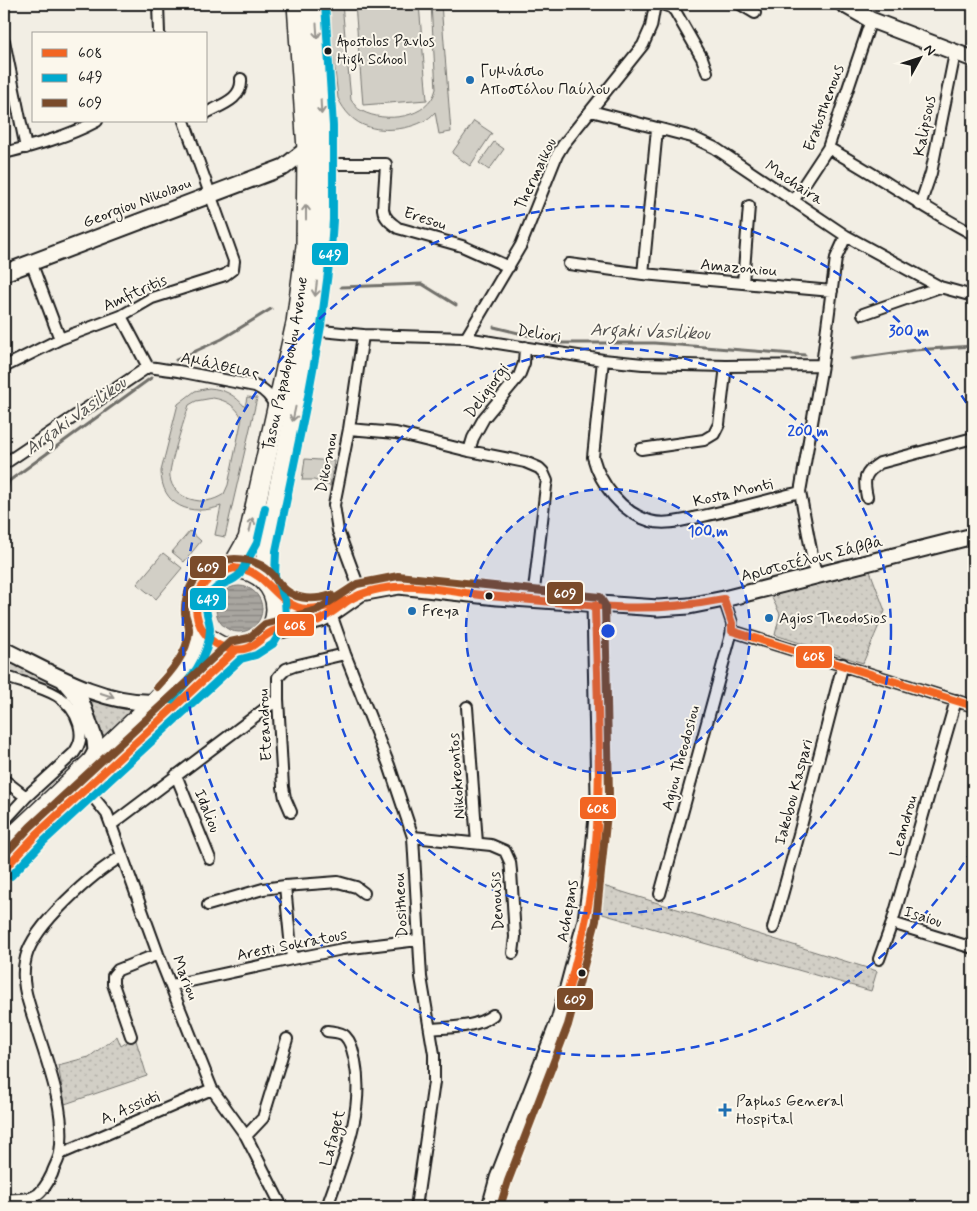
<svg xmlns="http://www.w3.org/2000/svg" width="977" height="1211" font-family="Mynerve,sans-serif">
  <defs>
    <pattern id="green-dots" width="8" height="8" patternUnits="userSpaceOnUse" patternTransform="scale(1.25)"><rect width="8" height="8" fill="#d2cfc6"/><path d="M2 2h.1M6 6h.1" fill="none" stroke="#b4b1aa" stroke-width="1.8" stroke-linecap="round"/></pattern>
    <pattern id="water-rules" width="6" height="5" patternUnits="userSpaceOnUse" patternTransform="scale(1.25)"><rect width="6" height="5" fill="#a9a6a0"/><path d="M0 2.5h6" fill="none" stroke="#898682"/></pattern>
  </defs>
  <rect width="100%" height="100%" fill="#f2eee4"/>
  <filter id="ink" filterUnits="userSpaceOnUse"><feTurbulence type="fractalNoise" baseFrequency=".02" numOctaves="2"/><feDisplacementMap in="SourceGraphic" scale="10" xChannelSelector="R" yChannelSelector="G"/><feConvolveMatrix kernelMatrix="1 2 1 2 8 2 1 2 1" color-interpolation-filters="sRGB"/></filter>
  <g filter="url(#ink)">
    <!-- green -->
    <path fill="url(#green-dots)" stroke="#777671" d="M 870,571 L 885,611 L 863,663 L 775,635 L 780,614 L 771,596 Z
      M 8,662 L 49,681 L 141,707 L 83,765 C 91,739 86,734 76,709 L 8,673 Z
      M 600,885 L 877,971 L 871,991 L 599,913 Z
      M 117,1036 L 121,1046 L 135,1037 L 147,1076 L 65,1104 L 58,1065 L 89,1057 Z"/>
    <!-- pitch -->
    <path fill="#d2cfc6" stroke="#777671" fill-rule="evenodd" d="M 328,4 L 342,4 L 351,100 C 354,104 357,109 362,111 C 384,123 429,119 436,89 L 431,4 L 441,4 L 451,132 L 439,134 L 435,112 C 423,128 388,133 369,127 C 354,123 344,111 338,98 Z
      M 355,4 L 419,4 L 427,100 L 363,105 Z
      M 474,121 L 492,133 L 470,166 L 452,153 Z
      M 494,142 L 504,149 L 489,170 L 479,163 Z
      M 209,388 C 224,389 235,395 245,407 L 247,397 L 257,398 L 225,537 L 215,535 L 221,506 C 191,517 161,506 161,471 L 178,404 L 195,391 ZM 213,398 C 226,400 236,406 242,418 L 228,485 L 224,494 C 213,501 203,503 190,499 C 180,496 171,488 170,477 C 168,468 185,418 189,405 L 196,401 Z
      M 305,459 L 334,461 L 330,486 L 314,480 L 302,480 Z
      M 190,531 L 201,541 L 184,562 L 172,552 Z
      M 163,553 L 182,568 L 156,599 L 137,584 Z"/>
    <!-- water -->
    <path fill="url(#water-rules)" stroke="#716f6b" d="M216 609a23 23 0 1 1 46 0a23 23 0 1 1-46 0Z"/>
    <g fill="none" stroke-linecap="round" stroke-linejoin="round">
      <!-- stream -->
      <path stroke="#716f6b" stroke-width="3" d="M 341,287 L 422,284 L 456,305
        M 494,327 L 560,343 L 654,343 L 805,355
        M 851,359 L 915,350 L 973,346
        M 176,360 L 222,339 L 271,309
        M 4,500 L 9,481 L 151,378"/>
      <!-- street casing -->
      <g stroke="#1c1c1c" stroke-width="14">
        <path id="street" d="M 158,4 L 159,34
          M 662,4 L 671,7 L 675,11 L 702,58 L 707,72
          M 740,4 L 755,13
          M 4,41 L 26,148
          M 591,111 L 692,137 L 715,148 L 846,236 L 940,287 L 973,296
          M 206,113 C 221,105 243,99 241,79
          M 828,148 C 878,175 923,208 973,234
          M 4,153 C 36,145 67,137 97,121
          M 324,164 L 386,164 L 383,209 C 384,218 391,223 398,228 L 462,246 L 509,267
          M 793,201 L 828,148 L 871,20
          M 920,205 L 931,173 L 955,53
          M 31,262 L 60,339
          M 569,264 L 643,274 L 832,291
          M 643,274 L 657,129
          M 743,283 L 749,206
          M 863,314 L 940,287
          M 121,316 L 148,367
          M 311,330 L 363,335 L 466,338 L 603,360 L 643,364 L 726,366 L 822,365
          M 466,338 L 521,245 L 557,155 L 563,145 L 643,45 L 651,27 L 655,4
          M 603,360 L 593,457 C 600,484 622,513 650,521 C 667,526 687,519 703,516 C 736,509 768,500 800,492
          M 4,367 L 60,339 L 121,316 L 152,298 L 225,275 L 233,269 L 234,261 L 184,121
          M 349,429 L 396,433 L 469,451 L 525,462 L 539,468 L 543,472 L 547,481 L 546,486 L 533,599
          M 641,449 L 704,440 L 714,434 L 719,424 L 726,366
          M 469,451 L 473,438 L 484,418 L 519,376 L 524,363 L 525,347
          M 4,464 L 148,367 C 158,368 167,370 178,371 L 255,386 C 266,391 271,397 276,408
          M 867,497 C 863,479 864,473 880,463 L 973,438
          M 816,576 L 800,492 L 822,365 L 836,258 L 846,236
          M 361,593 L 338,531 L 334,505 L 349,429 L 363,335
          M 331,614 L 345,654 L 389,765 L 413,837 L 421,977 L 434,1054 L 434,1082 L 416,1207
          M 732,631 L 973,706
          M 4,676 C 32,687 69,689 79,724 C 82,735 81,743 74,753 L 26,797 L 4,821
          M 467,707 L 477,843
          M 176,775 L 210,859
          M 4,780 L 26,797
          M 86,788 L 107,814 L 158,954 L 212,1089 L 246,1136 L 282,1207
          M 291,812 L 285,798 L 283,787 L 278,699 L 278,677 L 286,669 L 294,666 L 345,654
          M 111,825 L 278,699
          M 413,837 L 491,845 L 505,851 L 510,862 L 511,871 L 515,937 L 513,953
          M 285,886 L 292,959
          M 660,894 L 732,631 L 732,623 L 724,599
          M 208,905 L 263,889 L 285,886 L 338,882 L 356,887 L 364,893
          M 892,923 L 973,948
          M 773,928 L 799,834 L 843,664
          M 879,959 L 892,923 L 956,700
          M 172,985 L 292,959 L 343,949 L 418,940
          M 430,1029 C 452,1027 475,1028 493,1015
          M 327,1031 C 333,1032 341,1032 345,1036 C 352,1043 353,1053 355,1061 C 365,1111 343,1160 327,1207
          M 131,1036 L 113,984 L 113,976 L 118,970 L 158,954
          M 246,1136 L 263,1118 L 287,1039
          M 60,1154 L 212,1089
          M 4,1199 C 31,1200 40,1200 52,1174 C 54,1167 59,1160 60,1153 C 67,1108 46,1061 34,1020 C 27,999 20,979 26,957 C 34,925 93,873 121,857"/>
      </g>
      <!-- secondary casing -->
      <g stroke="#1c1c1c" stroke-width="19">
        <path id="secondary" d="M 843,4 L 871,20 L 973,59
          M 4,273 L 284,167 L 307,149
          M 273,592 C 300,613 307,612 339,603
          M 269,633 L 321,619 L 331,614 L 361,593 L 399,586 L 497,597 L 658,608 L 689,606 L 724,599 L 973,536
          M 4,650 C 49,672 103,705 155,702
          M 65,682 L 81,701 L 95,740 L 96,751 L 90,762
          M 490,1207 L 498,1178 L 559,1021 L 586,920 L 592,873 L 599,794 L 595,605"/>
      </g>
      <!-- highway casing -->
      <g stroke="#1c1c1c" stroke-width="22">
        <g id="highway">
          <circle cx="236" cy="609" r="40"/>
          <path id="s1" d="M 231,569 L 248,539 L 296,323 L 306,246 L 307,149 L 297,4"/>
          <path d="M 266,582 L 266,550 C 286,450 311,350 321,249 C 329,169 320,84 315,4"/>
          <path d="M 4,845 L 155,702 L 182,673 L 191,661 L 200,629"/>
          <path d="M 4,869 L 37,834 L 236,650"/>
        </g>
      </g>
      <!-- street -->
      <use href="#street" stroke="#fbf7ec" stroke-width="10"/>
      <!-- secondary -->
      <use href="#secondary" stroke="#fbf7ec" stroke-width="15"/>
      <!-- highway -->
      <use href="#highway" stroke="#fbf7ec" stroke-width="19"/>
      <!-- bus-1 casing -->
      <g stroke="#fbf7ec" stroke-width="11">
        <path id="bus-1" d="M 234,568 C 238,569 242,569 246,570 C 270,577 279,607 307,609 C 322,609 336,604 349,600 C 339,607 329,616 317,621 C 303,625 289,625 276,630 C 258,636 256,653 231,649 C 199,645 183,601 209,579 C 216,573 225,571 234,568 Z
          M 349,600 C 392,575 445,592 490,596 C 532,600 573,604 615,607 C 652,609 688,606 724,599 L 732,623 L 732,631 L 973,706
          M 4,869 L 37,834 L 236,650
          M 563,1007 C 576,966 586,925 592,882 C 604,790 597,697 595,605"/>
      </g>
      <!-- bus-2 casing -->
      <g stroke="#fbf7ec" stroke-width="11">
        <path id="bus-2" d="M 171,700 C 189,681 209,658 210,630 C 210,618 202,609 209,596 C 216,583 231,584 240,574 L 257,543 L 265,508
          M 11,876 L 44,841 L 241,659 L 256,655 L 273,644 L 283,628 L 286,616 L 285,600 L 275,576 L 276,551 L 307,402 L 321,326 L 331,250 L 333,220 L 333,126 L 325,4"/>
      </g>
      <!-- bus-3 casing -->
      <g stroke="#fbf7ec" stroke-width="11">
        <path id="bus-3" d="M 157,687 C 171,672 187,654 189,632 C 190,626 186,619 185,613 C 184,596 192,579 205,569 C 224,554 255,556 272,574 C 275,577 276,580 279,583 C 292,600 312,601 331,595
          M 4,855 L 30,827 L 230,642 L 249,638 L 265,624 L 317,610 L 357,584 L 398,576 L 600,597 L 605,605 L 609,794 L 596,921 L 568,1025 L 508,1181 L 500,1207"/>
      </g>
      <!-- bus-1 -->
      <use href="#bus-1" stroke="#f26522" stroke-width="8"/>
      <!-- bus-2 -->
      <use href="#bus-2" stroke="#00a9ce" stroke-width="8"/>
      <!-- bus-3 -->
      <use href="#bus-3" stroke="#7a4b2a" stroke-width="8"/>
    </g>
    <!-- one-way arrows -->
    <defs><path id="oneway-shaft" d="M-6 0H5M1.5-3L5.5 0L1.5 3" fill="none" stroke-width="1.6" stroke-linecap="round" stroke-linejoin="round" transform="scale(1.25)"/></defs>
    <g stroke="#97948e">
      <use href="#oneway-shaft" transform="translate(317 31) rotate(86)"/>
      <use href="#oneway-shaft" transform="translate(321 107) rotate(87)"/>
      <use href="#oneway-shaft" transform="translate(306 212) rotate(-90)"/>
      <use href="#oneway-shaft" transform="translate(316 289) rotate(97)"/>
      <use href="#oneway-shaft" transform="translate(294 414) rotate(102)"/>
      <use href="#oneway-shaft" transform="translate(251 525) rotate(-77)"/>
      <use href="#oneway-shaft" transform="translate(107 695) rotate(18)"/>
    </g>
  </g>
  <!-- distance rings -->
  <circle cx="608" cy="631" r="142" fill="#1d4ed8" fill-opacity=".12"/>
  <g fill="none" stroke="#1d4ed8" stroke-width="2.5" stroke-dasharray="9 6">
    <circle cx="608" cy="631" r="142"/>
    <circle cx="608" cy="631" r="283"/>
    <path d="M972 850A425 425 0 1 1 972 412"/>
  </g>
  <!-- markers -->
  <g fill="#1c1c1c" stroke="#fbf7ec" stroke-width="2">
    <circle cx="328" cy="51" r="4.5"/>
    <circle cx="489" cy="596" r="4.5"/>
    <circle cx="582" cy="973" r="4.5"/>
  </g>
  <g fill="#1f6fb2" stroke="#fbf7ec" stroke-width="2">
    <circle cx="470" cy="80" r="5"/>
    <circle cx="412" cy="611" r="5"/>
    <circle cx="769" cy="618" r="5"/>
    <path d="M722.5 1102.5h5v5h5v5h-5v5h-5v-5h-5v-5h5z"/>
  </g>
  <g text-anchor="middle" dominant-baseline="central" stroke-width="4" stroke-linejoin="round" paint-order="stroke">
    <!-- bus labels -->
    <g font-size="15" fill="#1c1c1c" stroke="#fbf7ec" text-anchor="start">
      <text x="337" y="42">Apostolos Pavlos<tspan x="337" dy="18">High School</tspan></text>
    </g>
    <!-- poi labels -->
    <g font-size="16" fill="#1c1c1c" stroke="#fbf7ec" text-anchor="start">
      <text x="480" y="71">Γυμνάσιο<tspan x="480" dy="18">Αποστόλου Παύλου</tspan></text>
      <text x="422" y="611">Freya</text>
      <text x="779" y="618">Agios Theodosios</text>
      <text x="736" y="1101">Paphos General<tspan x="736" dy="18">Hospital</tspan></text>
    </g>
    <!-- street labels -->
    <g font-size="16" fill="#1c1c1c" stroke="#fbf7ec">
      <text transform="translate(824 108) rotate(-70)">Eratosthenous</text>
      <text transform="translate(925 126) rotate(-79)">Kalipsous</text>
      <text transform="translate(536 174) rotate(-65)">Thermaikou</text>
      <text transform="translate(794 183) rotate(34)">Machaira</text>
      <text transform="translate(137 203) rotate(-21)">Georgiou Nikolaou</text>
      <text transform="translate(425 219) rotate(18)">Eresou</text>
      <text transform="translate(739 268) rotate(5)">Amazoniou</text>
      <text transform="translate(135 293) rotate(-24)">Amfitritis</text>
      <text transform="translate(539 334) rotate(9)">Deliori</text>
      <text stroke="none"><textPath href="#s1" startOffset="214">Tasou Papadopoulou Avenue</textPath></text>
      <text transform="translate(220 366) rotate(12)">Αμάλθειας</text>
      <text transform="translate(487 391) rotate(-54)">Deligiorgi</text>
      <text transform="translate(327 463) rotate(-79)">Dikomou</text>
      <text transform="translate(733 493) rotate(-13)">Kosta Monti</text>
      <text transform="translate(812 559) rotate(-14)">Αριστοτέλους Σάββα</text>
      <text transform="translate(265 725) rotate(-93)">Eteandrou</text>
      <text transform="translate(681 758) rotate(-75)">Agiou Theodosiou</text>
      <text transform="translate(457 776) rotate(-94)">Nikokreontos</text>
      <text transform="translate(794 792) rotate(-75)">Iakobou Kaspari</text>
      <text transform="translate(207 811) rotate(68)">Idaliou</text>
      <text transform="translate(904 826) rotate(-74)">Leandrou</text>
      <text transform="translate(497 901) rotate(-94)">Denousis</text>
      <text transform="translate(401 905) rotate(-93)">Dositheou</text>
      <text transform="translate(568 911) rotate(-80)">Achepans</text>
      <text transform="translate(923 917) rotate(17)">Isaiou</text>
      <text transform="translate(292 945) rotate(-11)">Aresti Sokratous</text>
      <text transform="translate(185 978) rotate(68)">Mariou</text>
      <text transform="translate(130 1108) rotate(-23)">A, Assioti</text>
      <text transform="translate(333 1138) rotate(-75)">Lafaget</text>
    </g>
    <!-- water labels -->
    <g font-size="18" font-style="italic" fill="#545351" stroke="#fbf7ec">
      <text transform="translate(650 332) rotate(2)">Argaki Vasilikou</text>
      <text transform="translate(76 416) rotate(-36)">Argaki Vasilikou</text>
    </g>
  </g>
  <circle cx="608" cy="631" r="8" fill="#1d4ed8" stroke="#fbf7ec" stroke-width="2.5"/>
  <g font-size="15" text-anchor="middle" font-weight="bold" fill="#1d4ed8" stroke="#fbf7ec" stroke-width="4" stroke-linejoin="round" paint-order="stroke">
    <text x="909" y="336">300 m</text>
    <text x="808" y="436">200 m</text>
    <text x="708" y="536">100 m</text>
  </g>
  <g stroke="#fbf7ec" stroke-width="2">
    <rect x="311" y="242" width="38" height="24" rx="5" fill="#00a9ce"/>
    <rect x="189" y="555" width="38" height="24" rx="5" fill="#7a4b2a"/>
    <rect x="546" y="581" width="38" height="24" rx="5" fill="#7a4b2a"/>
    <rect x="189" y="587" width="38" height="24" rx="5" fill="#00a9ce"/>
    <rect x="276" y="613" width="39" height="24" rx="5" fill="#f26522"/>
    <rect x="795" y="645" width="38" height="24" rx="5" fill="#f26522"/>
    <rect x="579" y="796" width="38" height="24" rx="5" fill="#f26522"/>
    <rect x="556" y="987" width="38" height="24" rx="5" fill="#7a4b2a"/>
  </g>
  <g font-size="14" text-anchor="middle" font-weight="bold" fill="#fff">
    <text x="330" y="259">649</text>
    <text x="208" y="572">609</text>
    <text x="565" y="598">609</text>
    <text x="208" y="604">649</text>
    <text x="295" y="630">608</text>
    <text x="814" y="661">608</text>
    <text x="598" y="813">608</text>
    <text x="575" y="1004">609</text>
  </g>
  <!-- margin -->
  <rect width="977" height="1211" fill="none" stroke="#fbf7ec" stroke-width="20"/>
  <rect x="10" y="10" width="957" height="1191" fill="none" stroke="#1c1c1c" stroke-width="2" filter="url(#ink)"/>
  <!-- legend -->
  <rect x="32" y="32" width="175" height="90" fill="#fbf7ec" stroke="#a29f99"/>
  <rect x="42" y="49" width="25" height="8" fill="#f26522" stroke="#a29f99"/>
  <text x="78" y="58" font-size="15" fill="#1c1c1c">608</text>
  <rect x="42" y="74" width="25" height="8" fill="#00a9ce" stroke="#a29f99"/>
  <text x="78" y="82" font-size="15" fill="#1c1c1c">649</text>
  <rect x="42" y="99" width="25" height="8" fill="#7a4b2a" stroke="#a29f99"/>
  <text x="78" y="108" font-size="15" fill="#1c1c1c">609</text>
  <!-- north arrow -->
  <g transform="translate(920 58) rotate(50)" stroke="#fbf7ec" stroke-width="4" paint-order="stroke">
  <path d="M0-4L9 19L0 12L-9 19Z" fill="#1c1c1c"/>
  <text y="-8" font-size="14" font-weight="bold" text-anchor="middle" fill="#1c1c1c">N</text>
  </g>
</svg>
